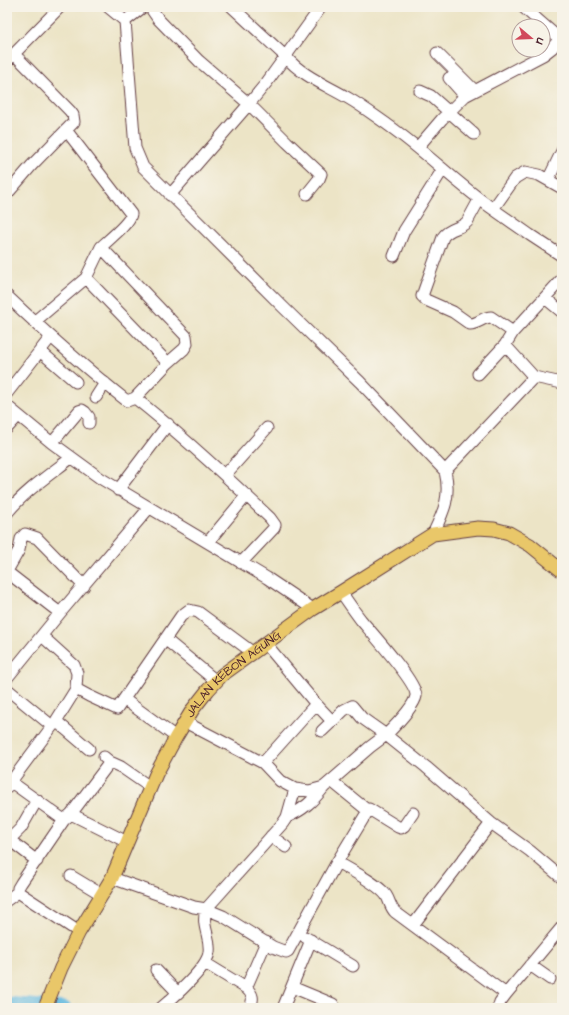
<svg xmlns="http://www.w3.org/2000/svg" width="569" height="1015" font-family="'Architects Daughter',sans-serif">
  <rect width="100%" height="100%" fill="#f7f3e8"/>
  <filter id="ink" filterUnits="userSpaceOnUse"><feTurbulence type="fractalNoise" baseFrequency=".025" numOctaves="2"/><feDisplacementMap in="SourceGraphic" scale="8" xChannelSelector="R" yChannelSelector="G"/><feConvolveMatrix kernelMatrix="1 2 1 2 8 2 1 2 1" color-interpolation-filters="sRGB"/></filter>
  <filter id="wash" filterUnits="userSpaceOnUse"><feTurbulence type="fractalNoise" baseFrequency=".012" numOctaves="4" result="noise"/><feDisplacementMap in="SourceGraphic" scale="16" xChannelSelector="R" yChannelSelector="G"/><feGaussianBlur stdDeviation="0.9" result="paint"/><feColorMatrix in="noise" values="0 0 0 0 0 0 0 0 0 0 0 0 0 0 0 0 0 1.4 0 .05"/><feComposite in="paint" operator="in"/></filter>
  <g filter="url(#wash)">
    <rect width="100%" height="100%" fill="#ece4c6"/>
    <g fill="none" stroke-linecap="round" stroke-linejoin="round">
      <!-- river -->
      <path stroke="#64bae0" stroke-width="13" d="M 7,1003 L 65,1008"/>
    </g>
  </g>
  <g filter="url(#ink)">
    <g fill="none" stroke-linecap="round" stroke-linejoin="round">
      <!-- minor casing -->
      <g stroke="#623d42" stroke-width="13">
        <path id="minor" d="M 108,7 L 125,21 L 143,7
          M 150,7 L 159,20 L 199,61 L 249,104 L 267,82 L 321,7
          M 232,7 L 285,56 C 302,76 326,85 348,98 C 362,106 375,116 388,125 C 425,151 456,183 493,209 L 515,178 L 525,172 L 539,175 L 562,188
          M 523,7 L 562,41
          M 125,21 L 135,148 L 143,167 L 283,307 L 360,382 L 445,471 C 451,497 444,511 433,534
          M 437,53 L 474,90
          M 7,61 L 60,7
          M 449,78 L 465,96
          M 420,91 L 431,96 L 474,134
          M 66,130 L 131,214 C 130,223 108,240 101,247 L 186,336 L 187,344 L 184,349 L 168,363 L 135,398
          M 418,147 L 442,119 L 465,96 L 543,55 L 552,48 L 562,36
          M 548,180 L 562,151
          M 7,194 L 32,165 L 74,122 L 73,115 L 70,111 L 14,54
          M 170,195 L 249,104 L 287,142 L 321,174 L 319,179 L 307,194
          M 479,200 L 467,222 C 460,229 449,228 443,237 L 422,296 L 426,300 L 453,312 L 470,324 C 478,324 483,317 491,317 L 513,332
          M 493,209 L 530,235 L 562,256
          M 394,256 L 404,231 L 443,169
          M 86,278 L 168,363
          M 7,296 C 46,333 85,368 127,401 L 135,398 C 183,436 226,476 270,518 L 275,525 L 274,528 L 241,563
          M 545,298 L 562,312
          M 34,322 L 86,278 L 101,247
          M 40,351 L 76,382
          M 478,374 L 505,345
          M 534,377 L 562,383
          M 7,393 L 50,338
          M 96,397 L 105,383
          M 7,406 L 52,443 L 100,478 L 267,578 L 313,609
          M 7,428 L 18,416
          M 52,443 L 79,411 L 82,410 L 85,412 L 89,417 L 89,423
          M 445,471 L 534,377 L 505,345 L 513,332 L 562,279
          M 225,475 L 267,428
          M 118,490 L 168,424
          M 7,513 C 25,491 49,475 71,458
          M 208,542 L 247,495
          M 7,571 L 19,550 L 21,539 L 25,534 L 37,538 L 84,586
          M 7,572 L 60,613
          M 341,592 C 348,602 354,611 361,620 C 371,632 417,683 416,696 C 414,707 394,727 386,735 L 426,767 L 491,823 L 530,851 L 562,878
          M 165,639 L 216,681
          M 266,644 L 316,704 L 332,721
          M 7,678 L 60,613 L 149,508
          M 7,689 L 52,726
          M 76,689 L 89,696 L 117,709 L 181,616 L 189,610 L 198,612 L 252,652
          M 125,700 L 176,737
          M 56,721 L 89,749
          M 185,722 L 263,763 L 280,781 L 295,789
          M 104,757 L 110,762 L 121,767 L 150,787
          M 263,763 L 316,704
          M 7,779 L 64,820 L 71,814 L 127,842
          M 335,784 L 367,810
          M 7,787 L 56,721 L 76,689 L 77,673 L 74,665 L 42,636
          M 71,814 L 110,762
          M 287,817 C 303,810 313,801 324,787
          M 64,820 L 21,883 L 18,888 L 18,892 L 79,932
          M 271,836 L 286,847
          M 7,838 L 37,861
          M 9,840 L 21,828 L 37,800
          M 337,862 L 369,809 L 398,827 L 401,828 L 404,826 L 413,813
          M 71,876 L 101,894
          M 112,878 L 194,907 L 206,909 L 223,916 L 273,947 L 286,952 L 288,951 L 337,862 C 349,869 378,884 386,895 C 390,901 390,907 395,912 L 506,994 L 500,1002 L 498,1008
          M 7,900 L 18,892
          M 413,925 L 491,823
          M 305,937 L 353,966
          M 205,963 L 246,988 C 253,994 254,999 250,1008
          M 530,965 L 550,979
          M 156,970 L 178,993
          M 292,987 L 333,1004
          M 246,988 L 266,942
          M 506,994 L 562,927
          M 161,1008 C 174,997 208,967 209,952 C 211,936 201,928 206,909 L 283,823 L 287,817 L 295,789 L 309,791 L 324,787 L 370,747 L 386,735 L 362,718 L 352,706 L 344,710 L 322,731
          M 283,1008 L 311,940"/>
      </g>
      <!-- major casing -->
      <g stroke="#623d42" stroke-width="15">
        <g id="major">
          <path id="s1" d="M 45,1008 L 61,968 L 79,932 L 112,878 L 156,774 L 176,737 L 193,709 L 208,690 L 222,675 L 313,609 L 341,592 L 433,534 L 478,528 L 494,529 L 509,533 L 530,545 L 562,571"/>
        </g>
      </g>
      <!-- minor -->
      <use href="#minor" stroke="#fff" stroke-width="11"/>
      <!-- major -->
      <use href="#major" stroke="#e9c769" stroke-width="13"/>
    </g>
  </g>
  <g text-anchor="middle" dominant-baseline="central" stroke-width="3.5" stroke-linejoin="round" paint-order="stroke">
    <!-- street labels -->
    <g font-size="12" fill="#4a1f2b" stroke="#f7f3e8">
      <text stroke="none"><textPath href="#s1" startOffset="388">JALAN KEBON AGUNG</textPath></text>
    </g>
  </g>
  <!-- margin -->
  <rect width="569" height="1015" fill="none" stroke="#f7f3e8" stroke-width="24"/>
  <!-- north arrow -->
  <g transform="translate(531 38) rotate(109)"><circle r="19" fill="#f7f3e8" stroke="#b29e9c"/>
  <path d="M0-3L7 15L0 10L-7 15Z" fill="#d1495b"/>
  <text y="-6" font-size="11" font-weight="bold" text-anchor="middle" fill="#4a1f2b">U</text>
  </g>
</svg>
